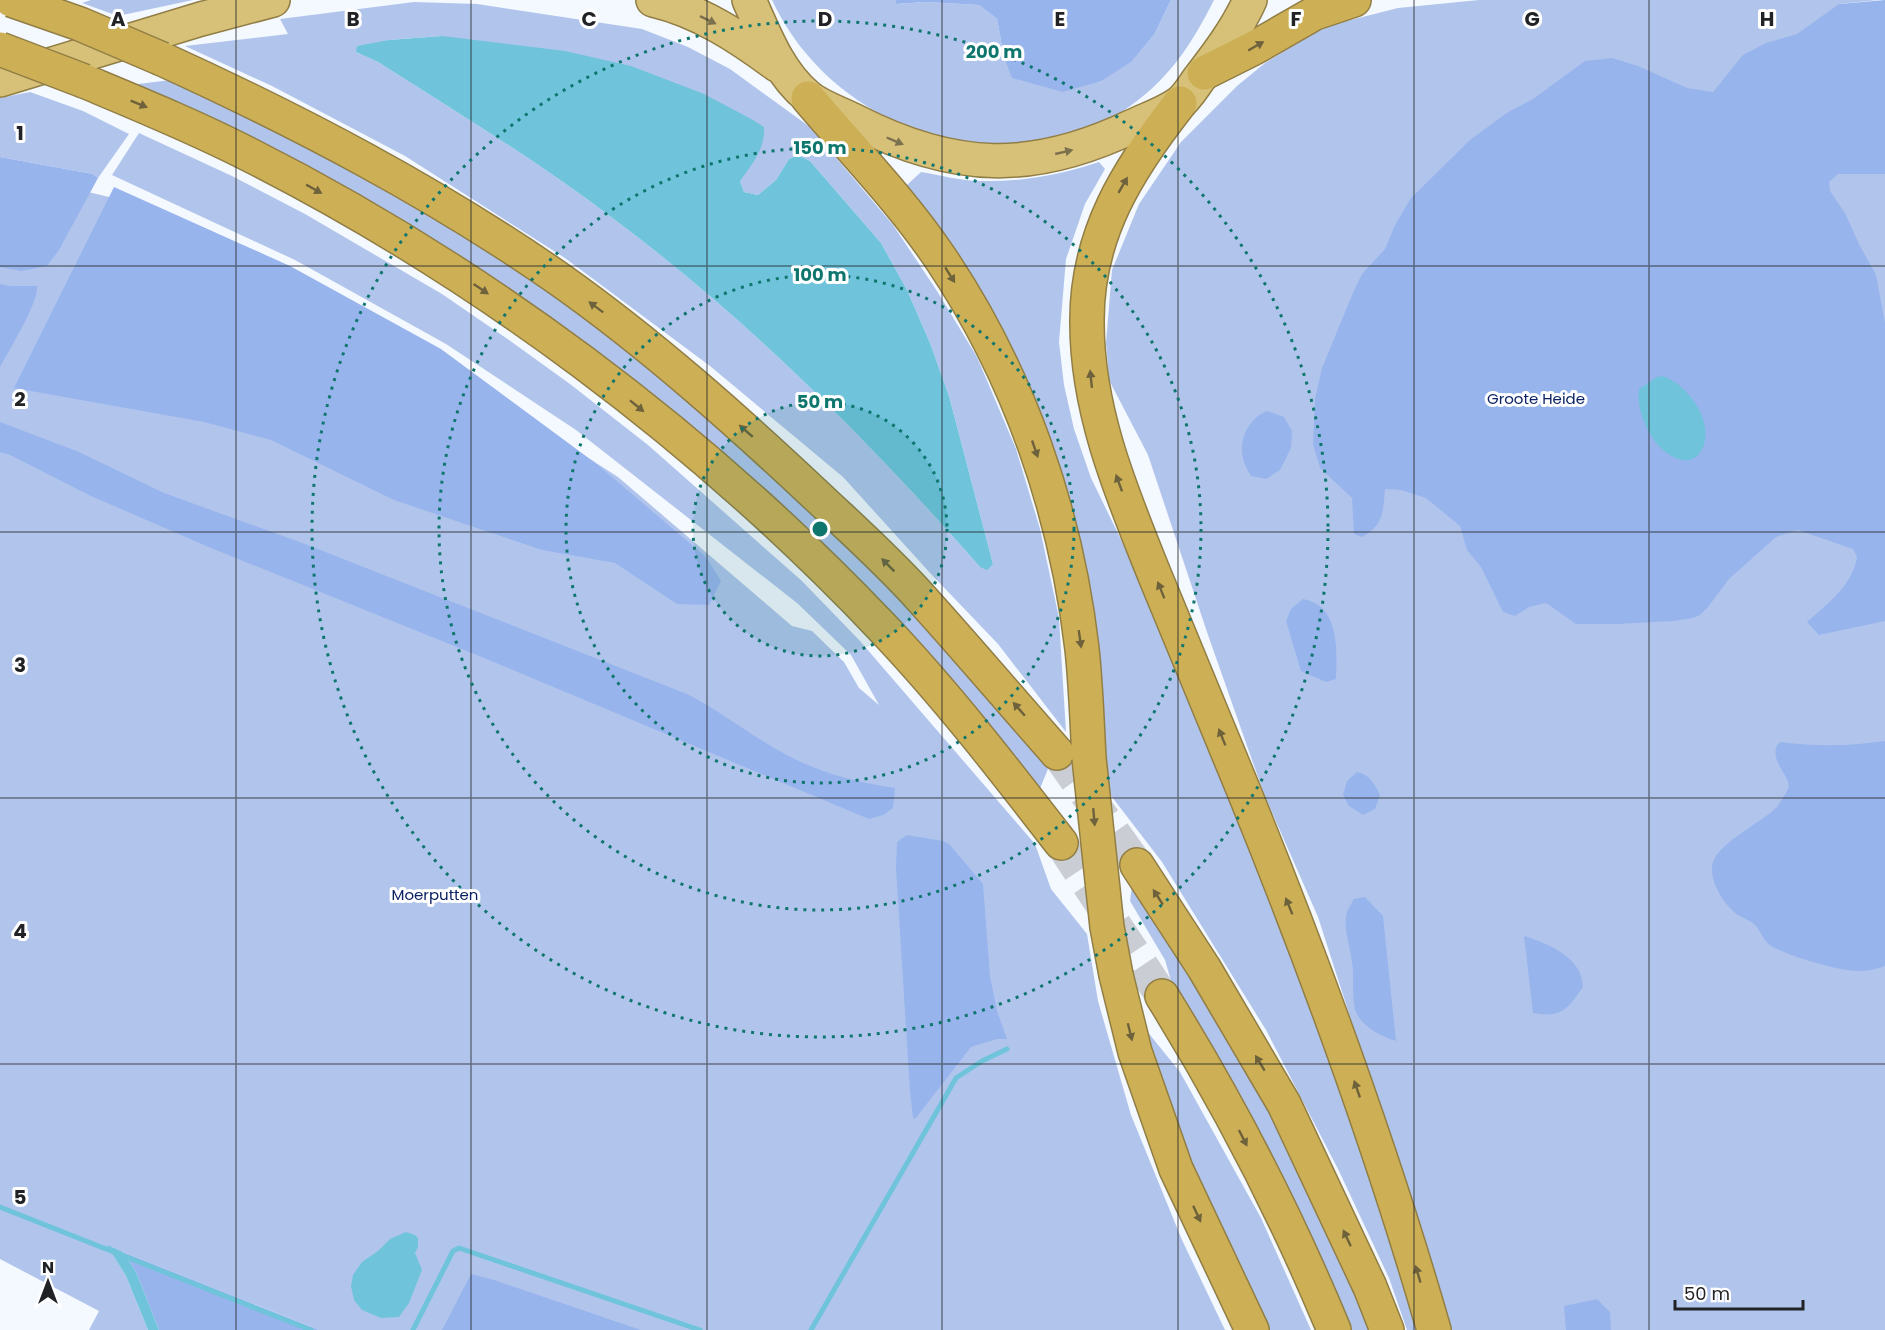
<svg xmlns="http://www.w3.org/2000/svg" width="1885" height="1330" font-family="Poppins,sans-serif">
  <rect width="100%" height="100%" fill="#f4f8ff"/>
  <!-- green -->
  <path fill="#b1c5ec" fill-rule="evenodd" d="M 91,0 L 193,0 L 118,16 L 82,3 Z
    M 772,0 L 896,0 L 897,4 L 926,2 L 979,5 L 997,19 L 1004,57 L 1155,33 L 1171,0 L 1214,0 C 1191,46 1167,82 1123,111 C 1114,118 1101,121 1090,126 C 970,176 827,118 772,0 Z
    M 1479,0 L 1878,0 L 1839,4 L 1885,11 L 1885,1330 L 1451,1330 L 1318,917 L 1264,794 L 1208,635 L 1148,455 L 1109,380 L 1106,343 L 1112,270 L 1139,204 L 1181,142 L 1237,86 L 1265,63 L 1312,34 L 1335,24 L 1398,8 Z
    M 414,2 L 477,4 L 642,29 L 688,47 L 730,69 L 810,127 L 893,225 L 937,291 L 977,357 L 1016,449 L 1040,529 L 1059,618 L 1066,732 L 998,644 L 931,574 L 843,477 L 710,366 L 565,258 L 405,156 L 272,86 L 185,46 L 288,34 L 280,19 ZM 442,36 L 740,181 L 744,192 L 758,195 L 776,180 L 789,159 L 798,155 L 810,161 L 881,243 L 907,290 L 930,343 L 949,396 L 993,564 L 980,567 C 870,442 752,323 619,223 C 542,164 460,114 378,62 L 356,52 L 389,40 Z
    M 171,80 L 257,120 L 335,163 L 478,244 L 547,288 L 690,399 L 846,537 L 1052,759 L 1039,791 L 744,477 L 130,85 Z
    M 30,92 L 83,111 L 129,134 L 98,178 L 93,174 L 0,157 L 0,98 Z
    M 139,133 L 232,176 L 305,214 L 442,294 L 509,340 L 570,384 L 648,445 L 802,581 L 860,641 L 1035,844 L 1051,889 L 1087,934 L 1098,1001 L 1131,1115 L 1182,1240 L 1225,1330 L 319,1330 L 108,1246 L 126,1276 L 148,1330 L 89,1330 L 99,1311 L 0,1259 L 0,171 L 130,202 L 412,345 L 618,477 L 792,626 L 812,631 L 844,662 L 859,688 L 879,705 L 851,655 L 797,603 L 576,430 L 446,344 L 295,260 L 112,175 Z
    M 1099,162 L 1105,169 L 1085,204 L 1066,259 L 1059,342 L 1064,385 L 1074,429 L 1091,478 L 1185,671 L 1311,988 L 1421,1330 L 1407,1330 L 1389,1278 L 1339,1171 L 1266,1030 L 1162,862 L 1102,784 L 1063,493 L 888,165 L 907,185 L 921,172 C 941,175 961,181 981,181 C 1021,182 1061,175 1099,162 Z
    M 1133,878 L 1276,1115 L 1373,1330 L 1346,1330 L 1174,991 L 1165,960 L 1130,901 Z
    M 1146,1030 L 1180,1072 L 1261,1218 L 1311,1330 L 1266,1330 L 1215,1223 L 1166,1103 Z"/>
  <!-- forest -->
  <path fill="#98b4ed" d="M 896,0 L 1171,0 L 1155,33 L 1131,62 L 1101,81 L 1063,92 L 1012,78 L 1004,57 L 997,19 L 979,5 L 926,2 L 896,4 Z
    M 1885,0 L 1885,174 L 1838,174 L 1829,182 L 1830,191 L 1845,213 L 1859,244 L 1876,275 L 1885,323 L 1885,621 L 1819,635 L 1807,622 C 1827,604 1853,585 1857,557 L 1853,549 L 1798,530 L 1776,537 L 1729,579 L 1708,607 L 1700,615 L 1693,618 L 1673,621 L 1618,624 L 1576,624 L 1546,603 L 1529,607 L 1515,616 L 1503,612 L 1481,567 L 1467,550 L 1460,526 L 1426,498 L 1401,490 L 1385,489 C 1383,511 1384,525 1362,537 L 1354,534 L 1352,498 L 1320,468 L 1313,444 L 1315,399 L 1322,368 L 1355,288 L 1362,274 L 1385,249 L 1395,225 L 1411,198 L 1470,140 L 1508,112 L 1533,99 L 1585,61 L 1612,58 L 1638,66 L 1687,88 L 1713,92 L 1743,55 L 1766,43 L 1797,34 L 1839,4 Z
    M 0,157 L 93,174 L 98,178 L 59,250 L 47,266 L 21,271 L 0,267 Z
    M 114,187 L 290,266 L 441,349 L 598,465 L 706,557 L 721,581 L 709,605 L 677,604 L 615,563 L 542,550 L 394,500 L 271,440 L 204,422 L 14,388 Z
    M 0,284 L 10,286 L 37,286 C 39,302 9,350 0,367 Z
    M 1267,411 L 1284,417 L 1292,431 L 1291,448 L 1280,470 L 1266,479 L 1251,476 C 1248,471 1244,464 1243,458 C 1238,439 1250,417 1267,411 Z
    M 0,422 L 79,452 L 164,493 L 305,544 L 687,694 C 721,711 751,736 785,754 C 819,773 857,782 895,788 L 893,808 L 883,815 L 869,819 L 489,660 L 211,548 L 91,496 L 10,455 L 0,452 Z
    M 1303,599 C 1340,605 1337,651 1336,679 L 1326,682 L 1301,671 L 1286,621 L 1291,609 Z
    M 1885,741 L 1885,966 C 1877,969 1867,971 1858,971 C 1838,971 1788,956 1771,946 C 1762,940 1761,930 1754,924 C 1749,920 1743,918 1738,915 C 1725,906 1711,884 1712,868 C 1712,845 1762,823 1777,807 C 1780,803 1784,796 1787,791 C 1795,778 1769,764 1777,745 L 1781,742 C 1818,747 1849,746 1885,741 Z
    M 1357,772 C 1369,774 1375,784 1380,795 L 1375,809 L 1363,815 L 1349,806 L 1343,795 L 1347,781 Z
    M 907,835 L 943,841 L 949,844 L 983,884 L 990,976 L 997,1011 L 1007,1039 L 997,1039 L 971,1047 L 915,1119 L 913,1118 L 910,1091 L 896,868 L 897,842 Z
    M 1365,897 L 1383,916 L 1396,1041 C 1383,1037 1366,1029 1358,1016 C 1350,1003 1355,977 1352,962 C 1350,946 1344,932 1346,916 C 1347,910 1351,904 1354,899 Z
    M 1524,936 C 1549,944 1582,957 1583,987 C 1567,1010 1561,1018 1533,1013 Z
    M 123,1252 L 319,1330 L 159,1330 L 136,1272 Z
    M 471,1274 L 494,1280 L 641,1330 L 442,1330 Z
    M 1597,1299 L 1610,1312 L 1611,1330 L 1566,1330 L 1564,1306 Z"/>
  <!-- water -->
  <path fill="#6fc3db" d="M 442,36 L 565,51 L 631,66 L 704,94 L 753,120 L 764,127 C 765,150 752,164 740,181 L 744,192 L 758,195 L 776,180 L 789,159 L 798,155 L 810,161 L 881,243 L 907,290 L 930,343 L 949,396 L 993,564 L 987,570 L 980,567 C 870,442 752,323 619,223 C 542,164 460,114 378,62 L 356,52 L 357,46 L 389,40 Z
    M 1663,376 C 1688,385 1714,421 1703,447 C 1692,474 1662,454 1652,437 C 1643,422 1637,407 1639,389 L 1657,377 Z
    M 406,1232 L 415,1235 L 418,1238 L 418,1247 L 415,1253 L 422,1270 L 409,1303 L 399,1317 L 381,1318 L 362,1310 L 354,1300 L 351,1286 L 353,1275 L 362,1262 L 378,1251 L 390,1239 Z
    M 107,1245 L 123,1252 L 136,1272 L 159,1330 L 148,1330 L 126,1276 Z"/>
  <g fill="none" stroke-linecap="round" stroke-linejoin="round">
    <!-- stream -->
    <path stroke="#6fc3db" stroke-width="5" d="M 0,1207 L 311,1330
      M 413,1330 L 453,1251 L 459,1248 L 700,1330
      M 811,1330 L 956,1078 L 982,1061 L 1007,1049"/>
    <!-- motorway-tunnel -->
    <path stroke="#cacdd4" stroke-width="33" stroke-dasharray="33 16" stroke-linecap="butt" d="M 1057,753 L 1137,865
      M 1061,843 L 1162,996"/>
    <!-- trunk casing -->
    <g stroke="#917e45" stroke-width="36">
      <path id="trunk" d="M 653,0 C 700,11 739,37 777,65
        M 749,0 C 764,33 778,72 807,96 C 818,106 841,114 855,121 C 954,172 1033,174 1133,126 C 1148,119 1165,113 1178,104 C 1186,99 1193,87 1198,80 C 1218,54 1237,29 1250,0
        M 0,80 L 201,19 L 273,0"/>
    </g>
    <!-- motorway casing -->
    <g stroke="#917e45" stroke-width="36">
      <path id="motorway" d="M 162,59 C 300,122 434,192 559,279 C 651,344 736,420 818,497 C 853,530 889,562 921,598 C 967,649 1012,702 1057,753
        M 1204,73 L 1254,48 L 1315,13 L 1354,0
        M 84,81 C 139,104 193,126 246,153 C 480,271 699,435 880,625 C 945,693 1003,768 1061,843
        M 808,98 C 853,151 902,201 941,259 C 1019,375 1066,511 1082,649 C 1086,686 1087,722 1089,758
        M 1180,103 C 1128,169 1086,235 1087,323 C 1087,412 1122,494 1155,576 C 1184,647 1214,718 1243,789 C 1315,966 1381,1146 1434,1330
        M 1137,865 L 1204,968 L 1284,1104 L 1370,1287 L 1387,1330
        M 1116,975 L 1135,1052 L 1176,1169 L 1252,1330
        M 1162,996 C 1228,1102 1286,1214 1334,1330"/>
    </g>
    <!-- trunk -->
    <use href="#trunk" stroke="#d7c078" stroke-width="33"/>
    <!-- motorway -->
    <use href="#motorway" stroke="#cdb056" stroke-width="33"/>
    <!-- motorway-bridge casing -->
    <g stroke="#917e45" stroke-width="36" stroke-linecap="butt">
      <path id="motorway-bridge" d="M 11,0 L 80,24 L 162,59
        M 0,49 L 84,81
        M 1089,758 L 1107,927 L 1116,975"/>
    </g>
    <!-- motorway-bridge -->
    <use href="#motorway-bridge" stroke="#cdb056" stroke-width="33"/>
  </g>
  <!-- one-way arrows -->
  <defs><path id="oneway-solid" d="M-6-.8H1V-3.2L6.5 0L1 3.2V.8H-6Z" transform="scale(1.5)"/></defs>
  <g fill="#7c714f">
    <use href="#oneway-solid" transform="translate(708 20) rotate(26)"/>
    <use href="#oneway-solid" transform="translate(895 141) rotate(23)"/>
    <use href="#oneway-solid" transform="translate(1064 152) rotate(-13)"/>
  </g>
  <g fill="#6e623c">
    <use href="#oneway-solid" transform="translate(1256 46) rotate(-30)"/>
    <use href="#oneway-solid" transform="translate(139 104) rotate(22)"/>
    <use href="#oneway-solid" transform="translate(1123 185) rotate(-60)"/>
    <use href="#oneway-solid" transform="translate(314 189) rotate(29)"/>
    <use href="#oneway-solid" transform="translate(950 275) rotate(58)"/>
    <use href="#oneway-solid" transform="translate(481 289) rotate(34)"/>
    <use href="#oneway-solid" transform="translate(596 307) rotate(-143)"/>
    <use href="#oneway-solid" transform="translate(1091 379) rotate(-96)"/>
    <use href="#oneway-solid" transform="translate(637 406) rotate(39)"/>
    <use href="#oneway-solid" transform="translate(746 431) rotate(-139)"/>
    <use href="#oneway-solid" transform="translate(1035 449) rotate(71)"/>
    <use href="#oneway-solid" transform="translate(1119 483) rotate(-110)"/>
    <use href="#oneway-solid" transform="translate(888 565) rotate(-135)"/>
    <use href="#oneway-solid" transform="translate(1161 590) rotate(-112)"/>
    <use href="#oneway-solid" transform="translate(1080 639) rotate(82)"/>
    <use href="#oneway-solid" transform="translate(1019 709) rotate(-131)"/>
    <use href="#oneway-solid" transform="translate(1222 737) rotate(-112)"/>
    <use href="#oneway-solid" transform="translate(1094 817) rotate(85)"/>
    <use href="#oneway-solid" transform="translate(1158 897) rotate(-123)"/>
    <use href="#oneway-solid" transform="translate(1289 906) rotate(-112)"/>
    <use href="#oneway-solid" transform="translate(1130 1032) rotate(76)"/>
    <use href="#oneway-solid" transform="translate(1260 1063) rotate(-121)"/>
    <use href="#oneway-solid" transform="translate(1357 1089) rotate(-109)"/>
    <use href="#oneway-solid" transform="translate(1243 1138) rotate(63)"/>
    <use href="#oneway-solid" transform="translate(1197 1214) rotate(65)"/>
    <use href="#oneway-solid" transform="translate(1347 1238) rotate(-115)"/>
    <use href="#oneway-solid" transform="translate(1418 1274) rotate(-106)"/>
  </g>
  <!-- grid -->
  <path fill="none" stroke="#212226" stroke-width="1.5" stroke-opacity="0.55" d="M 236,0 L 236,1330M 471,0 L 471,1330M 707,0 L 707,1330M 942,0 L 942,1330M 1178,0 L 1178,1330M 1414,0 L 1414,1330M 1649,0 L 1649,1330M 0,266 L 1885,266M 0,532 L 1885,532M 0,798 L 1885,798M 0,1064 L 1885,1064"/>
  <!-- distance rings -->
  <circle cx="820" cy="529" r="127" fill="#0f766e" fill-opacity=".12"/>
  <g fill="none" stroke="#0f766e" stroke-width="3" stroke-dasharray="3 6">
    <circle cx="820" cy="529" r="127"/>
    <circle cx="820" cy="529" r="254"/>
    <circle cx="820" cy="529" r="381"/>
    <circle cx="820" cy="529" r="508"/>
  </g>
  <g text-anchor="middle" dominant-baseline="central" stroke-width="6" stroke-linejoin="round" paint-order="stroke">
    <!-- park labels -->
    <g font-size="15" fill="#0a2263" stroke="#fff">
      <text x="1536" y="398">Groote Heide</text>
      <text x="435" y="894">Moerputten</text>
    </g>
  </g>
  <g font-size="20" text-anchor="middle" font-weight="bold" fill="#212226" stroke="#fff" stroke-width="6" stroke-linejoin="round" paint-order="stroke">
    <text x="118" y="26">A</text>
    <text x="353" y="26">B</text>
    <text x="589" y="26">C</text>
    <text x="825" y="26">D</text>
    <text x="1060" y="26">E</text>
    <text x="1296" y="26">F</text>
    <text x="1532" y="26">G</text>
    <text x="1767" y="26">H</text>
    <text x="20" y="140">1</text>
    <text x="20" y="406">2</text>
    <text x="20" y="672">3</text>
    <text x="20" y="938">4</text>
    <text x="20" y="1204">5</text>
  </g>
  <circle cx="820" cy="529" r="9" fill="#0f766e" stroke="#fff" stroke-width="3"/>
  <g font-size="18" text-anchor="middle" font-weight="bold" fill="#0f766e" stroke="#fff" stroke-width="6" stroke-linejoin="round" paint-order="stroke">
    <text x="994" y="58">200 m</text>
    <text x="820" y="154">150 m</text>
    <text x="820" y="281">100 m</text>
    <text x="820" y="408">50 m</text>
  </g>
  <!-- north arrow -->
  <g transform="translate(48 1282)" stroke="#ffffff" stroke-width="4.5" paint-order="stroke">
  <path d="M0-4.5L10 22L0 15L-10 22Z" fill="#212226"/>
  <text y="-9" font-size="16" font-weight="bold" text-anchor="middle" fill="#212226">N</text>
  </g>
  <!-- scale -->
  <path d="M1675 1300v9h128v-9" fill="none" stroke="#212226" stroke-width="3"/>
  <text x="1684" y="1300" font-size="18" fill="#212226" stroke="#ffffff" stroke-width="4.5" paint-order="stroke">50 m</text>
</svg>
